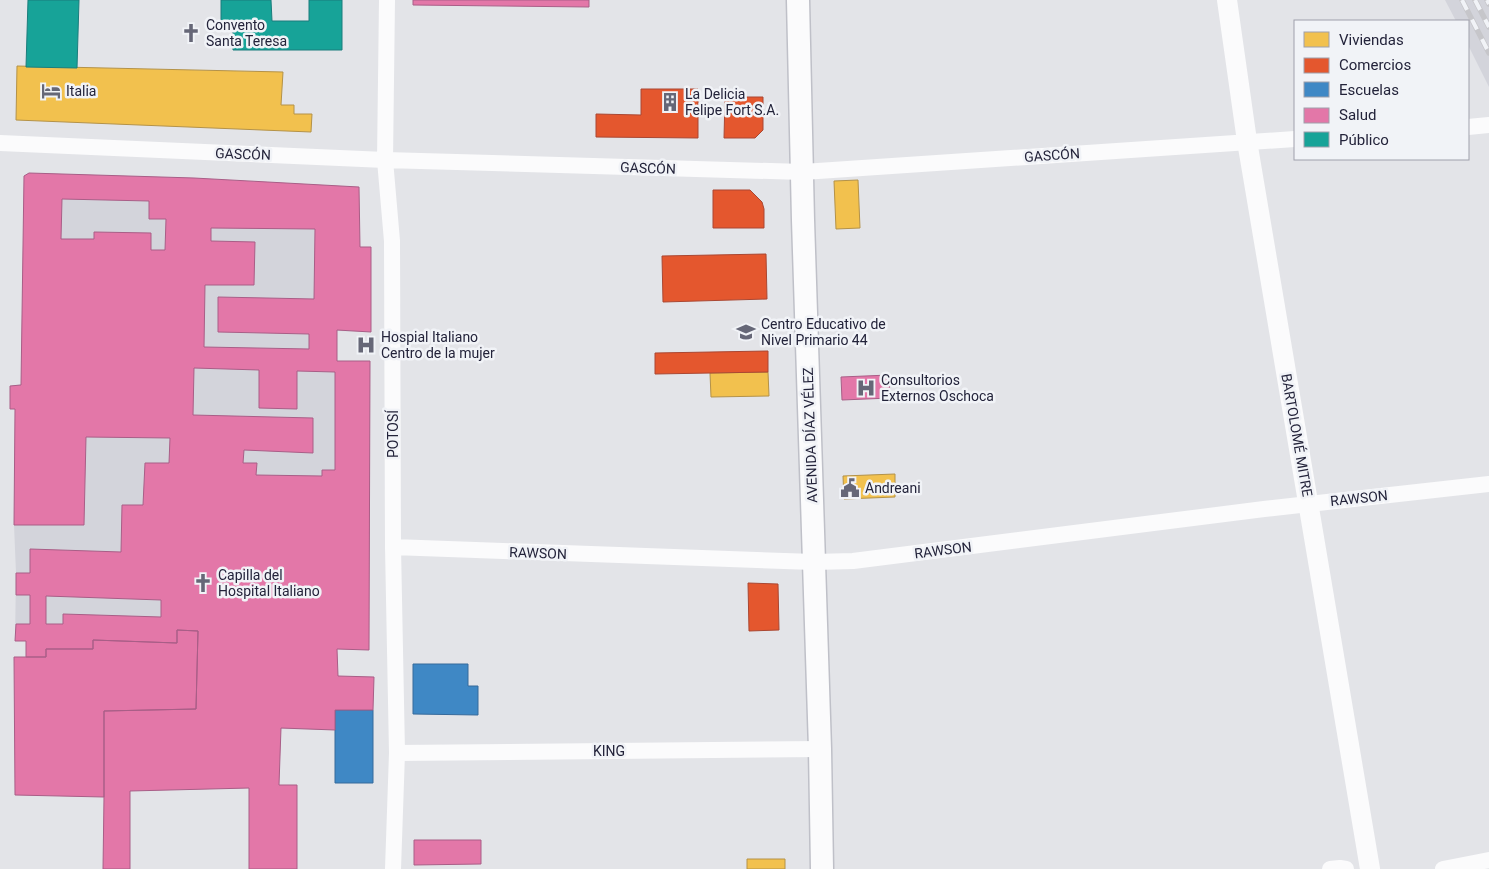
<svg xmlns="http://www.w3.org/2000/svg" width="1489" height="869" font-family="Roboto,sans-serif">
  <rect width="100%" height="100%" fill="#e3e4e8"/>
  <!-- built -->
  <path fill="#d3d4db" d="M 1445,0 L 1489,0 L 1489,87 L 1468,45 L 1468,21 L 1456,21 Z
    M 29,173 L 194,178 L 359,187 L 360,247 L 371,247 L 371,332 L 337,331 L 337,361 L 370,361 L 369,650 L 337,649 L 338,676 L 374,677 L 373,710 L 335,730 L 281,729 L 279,785 L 297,785 L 297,869 L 249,869 L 249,788 L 130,791 L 130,869 L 103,869 L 104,797 L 26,657 L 26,641 L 15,641 L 16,573 L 14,525 L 15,409 L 10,409 L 10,386 L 21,384 L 24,176 Z"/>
  <!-- homes -->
  <path fill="#f2c14e" stroke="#b49248" d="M 17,66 L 283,72 L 281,105 L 294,105 L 294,114 L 312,114 L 311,132 L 16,120 Z
    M 858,180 L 860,228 L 836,229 L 834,181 Z
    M 768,372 L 769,396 L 711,397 L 710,373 Z
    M 895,474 L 895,497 L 844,499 L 843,476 Z
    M 747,859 L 785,859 L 785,869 L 747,869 Z"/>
  <!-- shops -->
  <path fill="#e4572e" stroke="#aa4732" d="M 641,89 L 698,89 L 698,138 L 596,137 L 596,114 L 641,115 Z
    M 725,97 L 763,97 L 763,130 L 755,138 L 724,138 Z
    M 713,190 L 750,190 L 762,202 L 764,209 L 764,228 L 713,228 Z
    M 766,254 L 767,299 L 663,302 L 662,256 Z
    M 768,351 L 768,372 L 655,374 L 655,353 Z
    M 748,583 L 778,584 L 779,630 L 749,631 Z"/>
  <!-- schools -->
  <path fill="#3f88c5" stroke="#376a9b" d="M 413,664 L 468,664 L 468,686 L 478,686 L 478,715 L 413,714 Z
    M 335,710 L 373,710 L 373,783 L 335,783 Z"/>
  <!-- health -->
  <path fill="#e377a8" stroke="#a95e87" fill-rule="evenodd" d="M 413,0 L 589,0 L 589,7 L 413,5 Z
    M 29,173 L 194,178 L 359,187 L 360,247 L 371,247 L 371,332 L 337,330 L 337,361 L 370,361 L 369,650 L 337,649 L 338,676 L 374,677 L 373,710 L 335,710 L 335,730 L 281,728 L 279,785 L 297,785 L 297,869 L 249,869 L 249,788 L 130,791 L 130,869 L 103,869 L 104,797 L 104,711 L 196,709 L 198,631 L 177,630 L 177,643 L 93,640 L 93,649 L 46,649 L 46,657 L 26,657 L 26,641 L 15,641 L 16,624 L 30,624 L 30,595 L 16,595 L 16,573 L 30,573 L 30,549 L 121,552 L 122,505 L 143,505 L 145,463 L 169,463 L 170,438 L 86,437 L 84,525 L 14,525 L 15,409 L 10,409 L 10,386 L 21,385 L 24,176 ZM 62,199 L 149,201 L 149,219 L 166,219 L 165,250 L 151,250 L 151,233 L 94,232 L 94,239 L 61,239 ZM 211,228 L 315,229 L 314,299 L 218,297 L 218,332 L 309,334 L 309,349 L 204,347 L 205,285 L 254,285 L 255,242 L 211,241 ZM 194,368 L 259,370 L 259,408 L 297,409 L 297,371 L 335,372 L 335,470 L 322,470 L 322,476 L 256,475 L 257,463 L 243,463 L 244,450 L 313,453 L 313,418 L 193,415 ZM 46,596 L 161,600 L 161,617 L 63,614 L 63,624 L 46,624 Z
    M 889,375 L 890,398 L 842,400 L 841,377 Z
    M 177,630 L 198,631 L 196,709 L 104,711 L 104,797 L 15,795 L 14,657 L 46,657 L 46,649 L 93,649 L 93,640 L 177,643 Z
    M 414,840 L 481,840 L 481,864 L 414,865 Z"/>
  <!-- public -->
  <path fill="#17a398" stroke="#1b7d7c" d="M 28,0 L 79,0 L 77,68 L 26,67 Z
    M 221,0 L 271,0 L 272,21 L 309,21 L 309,0 L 342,0 L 342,50 L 233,50 L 233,20 L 221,21 Z"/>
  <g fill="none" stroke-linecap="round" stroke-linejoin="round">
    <!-- secondary casing -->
    <g stroke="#bfc0c8" stroke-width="25">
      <path id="secondary" d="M 798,0 L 803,220 L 820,749 L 822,869"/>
    </g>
    <!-- minor -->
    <path stroke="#fbfbfc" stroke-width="16" d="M 387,0 L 385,160 L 392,241 L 393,547 L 397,753 L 393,869
      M 1468,127 L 1489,125
      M 0,143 L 385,160 L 803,172 L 1295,139
      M 393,547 L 814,562 L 853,561 L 1264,509 L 1489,484
      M 397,753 L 820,749
      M 1330,869 L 1340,868 L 1346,869
      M 1443,869 L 1489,860"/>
    <!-- tertiary -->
    <path stroke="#fbfbfc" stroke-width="20" d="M 1227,0 L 1247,141 L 1370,869"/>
    <!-- secondary -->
    <use href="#secondary" stroke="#fbfbfc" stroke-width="22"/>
    <!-- rail casing -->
    <g stroke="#c6c6ca" stroke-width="5.5">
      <path id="rail" d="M 1462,0 L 1489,53
        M 1475,0 L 1489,27
        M 1487,0 L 1489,4"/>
    </g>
    <!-- rail -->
    <use href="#rail" stroke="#f1f3f7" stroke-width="4" stroke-dasharray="11" stroke-linecap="butt"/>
  </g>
  <!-- icons -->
  <defs>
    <g id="church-bare" transform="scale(1.5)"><path d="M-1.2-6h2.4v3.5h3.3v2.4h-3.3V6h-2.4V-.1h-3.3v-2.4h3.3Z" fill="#666777" stroke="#f1f3f7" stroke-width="2.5" paint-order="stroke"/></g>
    <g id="hotel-bare" transform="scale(1.5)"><path d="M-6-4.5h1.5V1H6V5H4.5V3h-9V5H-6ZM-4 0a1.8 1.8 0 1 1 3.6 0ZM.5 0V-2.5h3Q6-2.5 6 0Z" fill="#666777" stroke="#f1f3f7" stroke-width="2.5" paint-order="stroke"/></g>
    <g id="building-bare" transform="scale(1.5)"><path d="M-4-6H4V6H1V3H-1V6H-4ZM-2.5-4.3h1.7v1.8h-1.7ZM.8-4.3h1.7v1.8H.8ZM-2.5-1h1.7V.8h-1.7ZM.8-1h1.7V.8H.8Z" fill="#666777" stroke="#f1f3f7" stroke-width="2.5" paint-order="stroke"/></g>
    <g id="school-bare" transform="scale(1.5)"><path d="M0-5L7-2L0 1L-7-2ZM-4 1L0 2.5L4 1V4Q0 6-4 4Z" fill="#666777" stroke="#f1f3f7" stroke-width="2.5" paint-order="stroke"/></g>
    <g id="hospital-bare" transform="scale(1.5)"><path d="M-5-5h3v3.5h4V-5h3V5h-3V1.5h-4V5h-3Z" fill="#666777" stroke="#f1f3f7" stroke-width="2.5" paint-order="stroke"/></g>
    <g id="civic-bare" transform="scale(1.5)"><path d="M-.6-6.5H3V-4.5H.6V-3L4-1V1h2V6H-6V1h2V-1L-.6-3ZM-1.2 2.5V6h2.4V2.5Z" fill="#666777" stroke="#f1f3f7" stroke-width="2.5" paint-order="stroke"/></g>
  </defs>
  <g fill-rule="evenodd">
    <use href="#church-bare" x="191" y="33"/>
    <use href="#hotel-bare" x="51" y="91"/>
    <use href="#building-bare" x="670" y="102"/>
    <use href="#school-bare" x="746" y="332"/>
    <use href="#hospital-bare" x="366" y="345"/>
    <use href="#hospital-bare" x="866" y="388"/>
    <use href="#civic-bare" x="850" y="488"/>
    <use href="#church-bare" x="203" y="583"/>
  </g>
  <g text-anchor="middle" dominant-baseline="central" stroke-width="5" stroke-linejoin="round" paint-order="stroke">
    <!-- poi labels -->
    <g font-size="14" fill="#23233a" stroke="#f1f3f7" text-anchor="start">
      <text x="206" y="25">Convento<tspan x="206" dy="16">Santa Teresa</tspan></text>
      <text x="66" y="91">Italia</text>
      <text x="685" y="94">La Delicia<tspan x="685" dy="16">Felipe Fort S.A.</tspan></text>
      <text x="761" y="324">Centro Educativo de<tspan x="761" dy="16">Nivel Primario 44</tspan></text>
      <text x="381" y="337">Hospial Italiano<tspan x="381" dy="16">Centro de la mujer</tspan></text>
      <text x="881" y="380">Consultorios<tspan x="881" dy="16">Externos Oschoca</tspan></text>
      <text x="865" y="488">Andreani</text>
      <text x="218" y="575">Capilla del<tspan x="218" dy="16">Hospital Italiano</tspan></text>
    </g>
    <!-- street labels -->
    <g font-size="14" fill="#23233a" stroke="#f1f3f7">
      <text transform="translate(243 154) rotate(2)">GASCÓN</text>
      <text transform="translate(1052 155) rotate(-4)">GASCÓN</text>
      <text transform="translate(648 168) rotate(2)">GASCÓN</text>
      <text transform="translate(393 434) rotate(-90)">POTOSÍ</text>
      <text transform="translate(810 435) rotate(-92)">AVENIDA DÍAZ VÉLEZ</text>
      <text transform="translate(1297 435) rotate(80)">BARTOLOMÉ MITRE</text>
      <text transform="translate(1359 498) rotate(-6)">RAWSON</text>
      <text transform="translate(943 550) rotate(-7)">RAWSON</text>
      <text transform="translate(538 553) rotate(2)">RAWSON</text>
      <text x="609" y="751">KING</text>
    </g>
  </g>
  <!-- legend -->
  <rect x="1294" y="20" width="175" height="140" fill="#f1f3f7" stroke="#9fa0ab"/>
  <rect x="1304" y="32" width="25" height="15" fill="#f2c14e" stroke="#9fa0ab"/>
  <text x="1339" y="45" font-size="15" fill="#23233a">Viviendas</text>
  <rect x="1304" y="58" width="25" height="15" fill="#e4572e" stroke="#9fa0ab"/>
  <text x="1339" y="70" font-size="15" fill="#23233a">Comercios</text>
  <rect x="1304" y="82" width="25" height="15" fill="#3f88c5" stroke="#9fa0ab"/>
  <text x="1339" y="95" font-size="15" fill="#23233a">Escuelas</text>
  <rect x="1304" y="108" width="25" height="15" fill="#e377a8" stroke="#9fa0ab"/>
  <text x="1339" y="120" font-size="15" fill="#23233a">Salud</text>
  <rect x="1304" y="132" width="25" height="15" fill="#17a398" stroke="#9fa0ab"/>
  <text x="1339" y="145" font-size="15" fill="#23233a">Público</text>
</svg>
